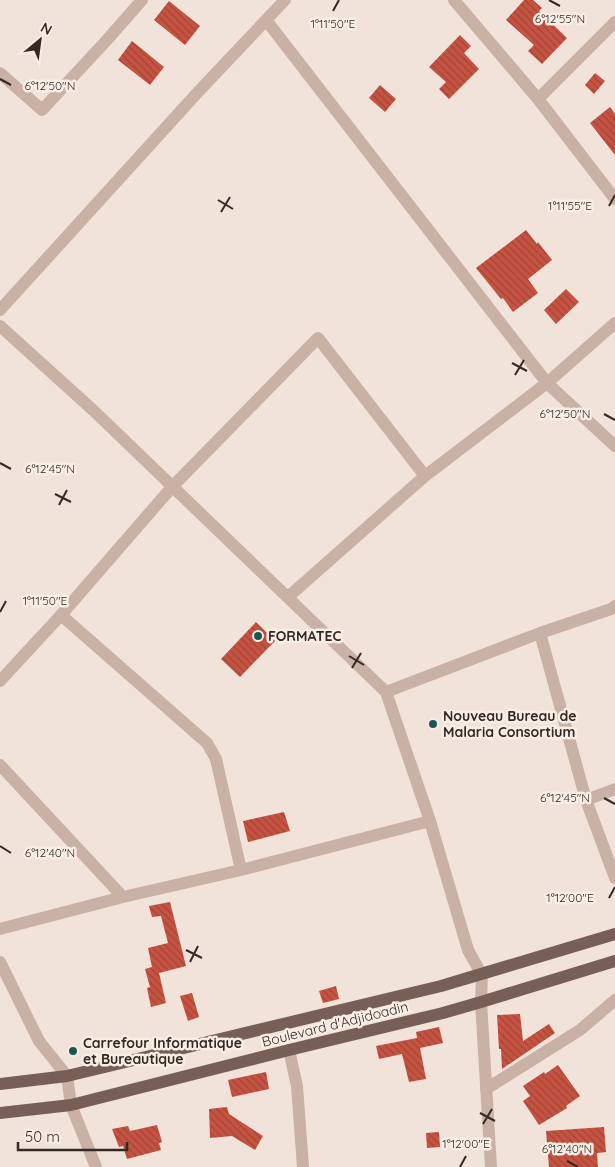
<svg xmlns="http://www.w3.org/2000/svg" width="615" height="1167" font-family="Quicksand,sans-serif">
  <defs>
    <pattern id="building-back-hatch" width="6" height="6" patternUnits="userSpaceOnUse" patternTransform="scale(1.25)"><rect width="6" height="6" fill="#c65342"/><path d="M-1 5l2 2M0 0l6 6M5-1l2 2" fill="none" stroke="#a24537"/></pattern>
  </defs>
  <rect width="100%" height="100%" fill="#f1e3d9"/>
  <!-- building -->
  <path fill="url(#building-back-hatch)" d="M 524,0 L 533,0 L 542,8 L 539,11 L 567,38 L 542,64 L 528,51 L 534,45 L 506,20 Z
    M 169,1 L 200,26 L 185,45 L 154,20 Z
    M 460,35 L 471,46 L 464,53 L 479,69 L 449,99 L 439,89 L 446,82 L 429,67 Z
    M 132,41 L 164,67 L 150,85 L 118,60 Z
    M 595,73 L 605,81 L 594,94 L 585,85 Z
    M 380,85 L 396,99 L 385,112 L 369,98 Z
    M 610,107 L 615,114 L 615,155 L 590,123 Z
    M 526,230 L 537,244 L 538,242 L 552,260 L 528,279 L 538,293 L 513,312 L 503,298 L 501,299 L 476,268 Z
    M 566,289 L 579,302 L 556,324 L 544,310 Z
    M 256,622 L 275,641 L 240,677 L 221,659 Z
    M 284,812 L 290,831 L 248,842 L 243,821 Z
    M 170,902 L 186,966 L 159,973 L 166,1003 L 151,1007 L 147,988 L 150,987 L 145,969 L 152,967 L 148,948 L 168,943 L 161,916 L 152,917 L 149,906 Z
    M 336,986 L 339,999 L 323,1003 L 319,991 Z
    M 192,993 L 199,1017 L 188,1021 L 180,996 Z
    M 520,1014 L 523,1041 L 549,1024 L 555,1033 L 502,1069 L 501,1049 L 499,1049 L 497,1015 Z
    M 439,1027 L 443,1043 L 420,1048 L 426,1079 L 409,1082 L 402,1054 L 379,1059 L 376,1046 L 417,1038 L 416,1032 Z
    M 558,1065 L 580,1096 L 566,1106 L 567,1108 L 539,1125 L 523,1101 L 530,1096 L 523,1086 L 544,1072 L 545,1074 Z
    M 266,1072 L 269,1089 L 232,1097 L 228,1080 Z
    M 227,1107 L 229,1114 L 263,1136 L 255,1150 L 232,1136 L 210,1138 L 209,1109 Z
    M 157,1125 L 162,1142 L 159,1143 L 161,1150 L 127,1159 L 123,1146 L 119,1147 L 112,1129 L 128,1126 L 130,1131 Z
    M 604,1127 L 606,1152 L 597,1153 L 598,1167 L 549,1167 L 546,1131 Z
    M 439,1132 L 440,1147 L 427,1148 L 426,1133 Z"/>
  <g fill="none" stroke-linecap="round" stroke-linejoin="round">
    <!-- minor -->
    <path stroke="#c9b1a5" stroke-width="12" d="M 454,0 L 538,99 L 615,199
      M 266,20 L 547,383 L 615,446
      M 0,73 L 42,110 L 106,41 L 142,0
      M 538,99 L 615,22
      M 0,310 L 198,92 L 285,0
      M 0,326 L 94,411 L 386,692 L 430,821 L 468,950 L 482,975 L 481,1002 L 491,1167
      M 288,597 L 425,476 L 547,383 L 615,323
      M 61,615 L 207,743 L 216,759 L 241,870
      M 540,633 L 586,800 L 615,878
      M 0,681 L 61,615 L 172,487 L 318,338 L 425,476
      M 386,692 L 540,633 L 611,609 L 615,606
      M 0,765 L 123,897
      M 586,800 L 615,789
      M 0,929 L 123,897 L 241,870 L 430,821
      M 0,962 L 39,1041 L 67,1076 L 71,1105 L 96,1167
      M 289,1050 L 297,1086 L 303,1167
      M 486,1089 L 580,1030 L 615,1000"/>
    <!-- major -->
    <path stroke="#775e57" stroke-width="12" d="M 0,1084 L 67,1076 L 441,986 L 615,934
      M 0,1113 L 71,1105 L 289,1050 L 443,1013 L 481,1002 L 615,961"/>
  </g>
  <!-- ticks -->
  <path fill="none" stroke="#352926" stroke-width="2" d="M 549,0 L 560,6M 333,11 L 339,0M 0,79 L 11,85M 218,200 L 233,209M 609,206 L 615,195M 221,212 L 230,197M 512,363 L 527,371M 515,375 L 524,360M 604,414 L 615,420M 0,463 L 11,469M 55,494 L 71,502M 59,505 L 67,490M 0,612 L 6,601M 349,656 L 364,665M 352,668 L 361,653M 604,798 L 615,804M 0,846 L 11,853M 609,898 L 615,887M 186,950 L 202,958M 190,962 L 198,946M 480,1113 L 495,1121M 483,1124 L 492,1109M 567,1161 L 578,1167M 460,1167 L 466,1156"/>
  <!-- markers -->
  <g fill="#1c5653" stroke="#f9eee5" stroke-width="2">
    <circle cx="258" cy="636" r="5"/>
    <circle cx="433" cy="724" r="5"/>
    <circle cx="73" cy="1051" r="5"/>
  </g>
  <g text-anchor="middle" dominant-baseline="central" stroke-width="5" stroke-linejoin="round" paint-order="stroke">
    <!-- poi labels -->
    <g font-size="14" font-weight="bold" fill="#352926" stroke="#f9eee5" text-anchor="start">
      <text x="268" y="636">FORMATEC</text>
      <text x="443" y="716">Nouveau Bureau de<tspan x="443" dy="16">Malaria Consortium</tspan></text>
      <text x="83" y="1043">Carrefour Informatique<tspan x="83" dy="16">et Bureautique</tspan></text>
    </g>
    <!-- street labels -->
    <g font-size="14" fill="#352926" stroke="#f9eee5">
      <text transform="translate(335 1024) rotate(-14)">Boulevard d'Adjidoadin</text>
    </g>
  </g>
  <g font-size="12" text-anchor="middle" fill="#352926" stroke="#f9eee5" stroke-width="5" stroke-linejoin="round" paint-order="stroke">
    <text x="560" y="23">6°12'55"N</text>
    <text x="333" y="28">1°11'50"E</text>
    <text x="50" y="90">6°12'50"N</text>
    <text x="570" y="210">1°11'55"E</text>
    <text x="565" y="418">6°12'50"N</text>
    <text x="50" y="473">6°12'45"N</text>
    <text x="45" y="605">1°11'50"E</text>
    <text x="565" y="802">6°12'45"N</text>
    <text x="50" y="857">6°12'40"N</text>
    <text x="570" y="902">1°12'00"E</text>
    <text x="466" y="1148">1°12'00"E</text>
    <text x="567" y="1153">6°12'40"N</text>
  </g>
  <!-- north arrow -->
  <g transform="translate(40 40) rotate(29)" stroke="#f9eee5" stroke-width="4" paint-order="stroke">
  <path d="M0-4L9 19L0 12L-9 19Z" fill="#352926"/>
  <text y="-8" font-size="14" font-weight="bold" text-anchor="middle" fill="#352926">N</text>
  </g>
  <!-- scale -->
  <path d="M18 1142v8h109v-8" fill="none" stroke="#352926" stroke-width="2.5"/>
  <text x="25" y="1142" font-size="15" fill="#352926" stroke="#f9eee5" stroke-width="4" paint-order="stroke">50 m</text>
</svg>
